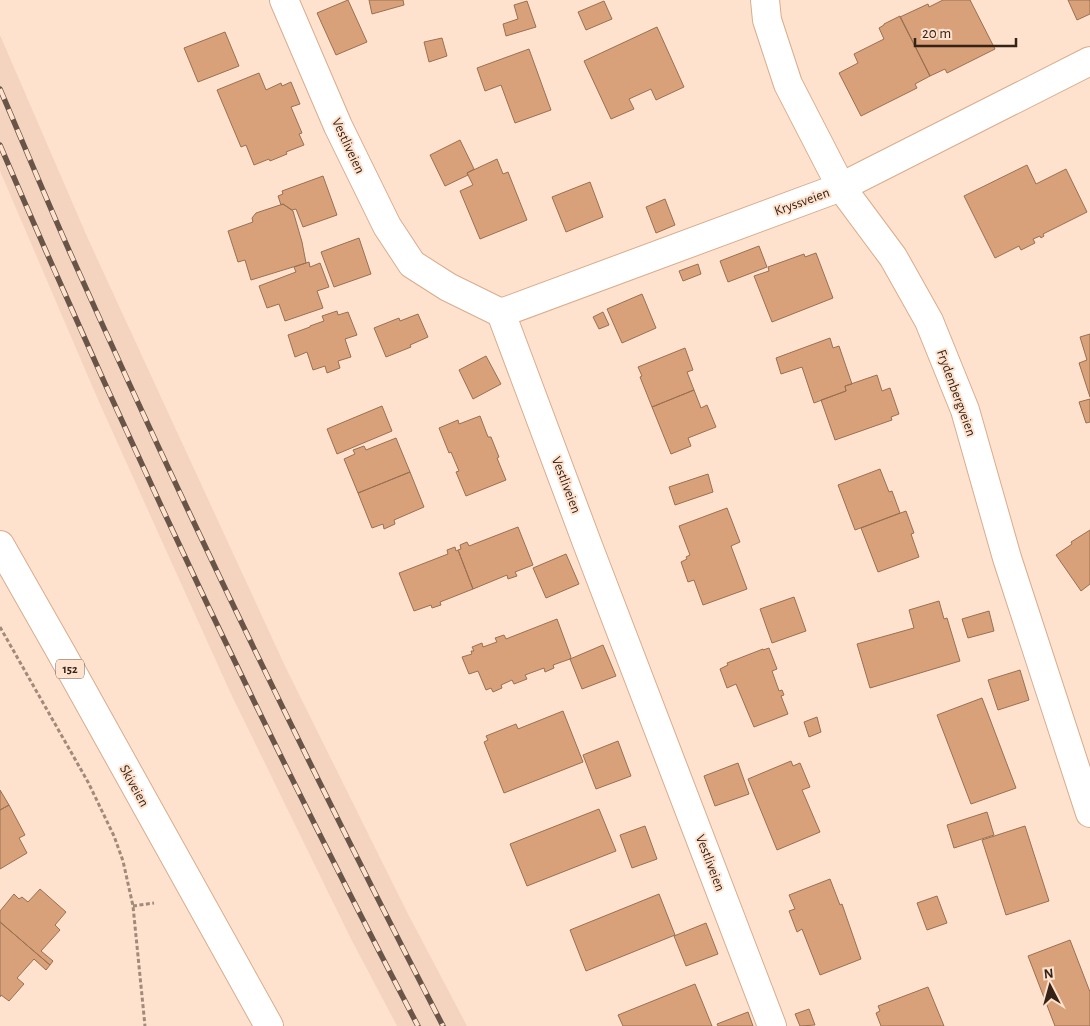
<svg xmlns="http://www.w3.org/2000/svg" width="1090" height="1026" font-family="'Alegreya Sans',sans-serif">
  <rect width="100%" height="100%" fill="#fee2ce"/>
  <!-- built -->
  <path fill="#f5d4bf" d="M 0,35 L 89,241 L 285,666 L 406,910 L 467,1026 L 397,1026 L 350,937 L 231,694 L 99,402 L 0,171 Z"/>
  <!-- building -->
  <path fill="#d9a17a" stroke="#997052" d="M 348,0 L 367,42 L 336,55 L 317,13 Z
    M 369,0 L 403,0 L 404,5 L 372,14 Z
    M 943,0 L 970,0 L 995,49 L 947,73 L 945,69 L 930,76 L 900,17 L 928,4 L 929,7 Z
    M 1068,0 L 1090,0 L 1090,14 L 1077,20 Z
    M 527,1 L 536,27 L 506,36 L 503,24 L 518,19 L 514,5 Z
    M 604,1 L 612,19 L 586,30 L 578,12 Z
    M 900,16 L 930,76 L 915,84 L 917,88 L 861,116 L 839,73 L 858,63 L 854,54 L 884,39 L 879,28 L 884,25 L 884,24 Z
    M 657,27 L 684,87 L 656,100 L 651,89 L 629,99 L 634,109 L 611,119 L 584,61 Z
    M 225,32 L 239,66 L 198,82 L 184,48 Z
    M 442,38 L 447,56 L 429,62 L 424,42 Z
    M 529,49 L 551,110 L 515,123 L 501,85 L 485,91 L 477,68 Z
    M 259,73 L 266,90 L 281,83 L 282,86 L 291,82 L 300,104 L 291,107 L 302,133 L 299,134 L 304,145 L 286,152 L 287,154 L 270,161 L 269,159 L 254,165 L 246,145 L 241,147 L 217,90 Z
    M 460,140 L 474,169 L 467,173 L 468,175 L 445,186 L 430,155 Z
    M 497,159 L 503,174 L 508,172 L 527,220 L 480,239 L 460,191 L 473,185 L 467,173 Z
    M 1027,165 L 1036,184 L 1066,169 L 1087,212 L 1043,234 L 1044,236 L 1041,238 L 1040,236 L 1033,239 L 1035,243 L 1021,250 L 1019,246 L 995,258 L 964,196 Z
    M 323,176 L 337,215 L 303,227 L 296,209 L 292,210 L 283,204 L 281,205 L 278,196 L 283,194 L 282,191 Z
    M 590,182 L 603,217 L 566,232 L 552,197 Z
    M 665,199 L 675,225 L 656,233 L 646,207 Z
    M 283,204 L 293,211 L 302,242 L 306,263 L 251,280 L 245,260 L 238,262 L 228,231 L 253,222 L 252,218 L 256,213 Z
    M 359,238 L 371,274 L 334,287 L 321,252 Z
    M 759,246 L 767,267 L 728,282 L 720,261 Z
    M 816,253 L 833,298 L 772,322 L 754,276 L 769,271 L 768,267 L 804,254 L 805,257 Z
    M 309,262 L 310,267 L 320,263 L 329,287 L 317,291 L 323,308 L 285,321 L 279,304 L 267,308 L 259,286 L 296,272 L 294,267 Z
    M 698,264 L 701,274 L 683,281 L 679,271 Z
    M 642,294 L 656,328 L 622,343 L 607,309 Z
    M 337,311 L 338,315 L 348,312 L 357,335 L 345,339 L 351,357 L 338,361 L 340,368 L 327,373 L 325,366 L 313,370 L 307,352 L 295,357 L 288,335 L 310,327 L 310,326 L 324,321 L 322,316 Z
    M 603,312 L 609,325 L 599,329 L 593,317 Z
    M 418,314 L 428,337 L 410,345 L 411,347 L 386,357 L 374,328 L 399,318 L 400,321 Z
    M 1090,334 L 1090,397 L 1079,363 L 1087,360 L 1080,337 Z
    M 830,338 L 833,348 L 839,346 L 852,384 L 845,386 L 846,391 L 814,403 L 802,367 L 781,374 L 776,358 Z
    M 685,348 L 693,370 L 687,372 L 694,390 L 652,407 L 640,377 L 642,376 L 638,367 Z
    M 486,356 L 501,384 L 473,399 L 459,370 Z
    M 877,375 L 882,391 L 890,388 L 899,414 L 891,417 L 892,420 L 835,440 L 821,400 L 846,391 L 845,386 Z
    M 694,390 L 701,408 L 707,405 L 716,427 L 688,438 L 691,446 L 671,454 L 652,407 Z
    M 1090,399 L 1090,422 L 1086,423 L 1079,402 Z
    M 382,406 L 392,431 L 337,454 L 327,429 Z
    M 480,416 L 488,437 L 491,437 L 499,457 L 497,458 L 506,480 L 466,496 L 456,472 L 459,471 L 451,452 L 449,453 L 439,428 L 458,420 L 459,424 Z
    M 396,438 L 410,472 L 358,493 L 344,459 L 355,454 L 353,450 L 364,446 L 366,450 Z
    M 880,469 L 889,492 L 892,491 L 900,513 L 855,530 L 838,485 Z
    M 410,472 L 424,507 L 394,520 L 395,524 L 384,529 L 383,524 L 372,528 L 358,493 Z
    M 708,474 L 713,492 L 675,505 L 669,487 Z
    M 727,508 L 740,542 L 731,546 L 747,589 L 703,605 L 694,580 L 688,582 L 681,562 L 687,559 L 686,557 L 690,555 L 679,526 Z
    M 906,511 L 914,533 L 911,534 L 919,557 L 878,572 L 861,528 Z
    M 518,527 L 533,565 L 515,572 L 517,576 L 508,579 L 507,575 L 473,589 L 458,550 L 461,549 L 460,545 L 467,542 L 469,546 Z
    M 1090,530 L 1090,584 L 1081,591 L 1056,555 L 1072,544 L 1071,542 Z
    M 455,547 L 456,551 L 458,550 L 473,589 L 440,602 L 441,605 L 432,608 L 431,605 L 414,611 L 399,573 L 448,554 L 447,550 Z
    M 566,554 L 579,584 L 546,598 L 533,568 Z
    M 794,597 L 806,631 L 772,643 L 760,609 Z
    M 939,601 L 944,619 L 947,618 L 960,661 L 870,688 L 857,644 L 914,628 L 909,610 Z
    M 989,611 L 994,631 L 968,638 L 962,619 Z
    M 557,619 L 571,657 L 570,659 L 553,665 L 554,668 L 545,672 L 544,668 L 525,675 L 527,679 L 514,684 L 512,680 L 501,685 L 502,688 L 493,692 L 491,688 L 486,690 L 478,671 L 469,674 L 462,657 L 472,654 L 471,651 L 474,651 L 472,647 L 482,643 L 483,647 L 497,642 L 495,638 L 504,635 L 506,639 Z
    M 603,645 L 616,676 L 582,689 L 570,659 Z
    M 769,648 L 777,669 L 772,671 L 779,691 L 782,690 L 784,695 L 781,696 L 788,714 L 754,727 L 736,684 L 727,688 L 720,669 L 728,665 L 727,663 L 763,649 L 763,650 Z
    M 1020,670 L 1029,700 L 998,710 L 988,680 Z
    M 982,698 L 1016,788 L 971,804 L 937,715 Z
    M 563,711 L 583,762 L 504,793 L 484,742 L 488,740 L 486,736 L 516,724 L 518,729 Z
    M 817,717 L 821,732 L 809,737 L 804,722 Z
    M 618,741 L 631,776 L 596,789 L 583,755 Z
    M 791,761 L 793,766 L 800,763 L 810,787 L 802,790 L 820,832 L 777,850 L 748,779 Z
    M 738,763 L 749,794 L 715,806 L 704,776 Z
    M 0,790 L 9,805 L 0,810 Z
    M 9,805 L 25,835 L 19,838 L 27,853 L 0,869 L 0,810 Z
    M 599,809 L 616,851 L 527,886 L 510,844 Z
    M 987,812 L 994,835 L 954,848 L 947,825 Z
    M 645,826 L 657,859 L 632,868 L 620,835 Z
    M 1025,826 L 1049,901 L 1006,915 L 982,840 Z
    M 830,879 L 840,905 L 842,904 L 861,959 L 820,975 L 802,929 L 797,932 L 789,911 L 795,909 L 789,895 Z
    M 40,889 L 66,912 L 55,925 L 60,930 L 41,951 L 53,961 L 50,965 L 0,922 L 0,911 L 14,894 L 19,899 L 22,897 L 28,902 Z
    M 659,894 L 675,935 L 586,971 L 570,930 Z
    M 937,896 L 947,923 L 927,930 L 917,903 Z
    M 0,922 L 50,965 L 46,970 L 34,959 L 17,978 L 24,984 L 9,1001 L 1,995 L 0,997 Z
    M 706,923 L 718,954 L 686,966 L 674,936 Z
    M 1070,940 L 1090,992 L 1090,1026 L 1055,1026 L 1028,956 Z
    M 695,984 L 712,1026 L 623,1026 L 618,1015 Z
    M 928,987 L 944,1026 L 881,1026 L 876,1013 L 880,1011 L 878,1006 Z
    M 809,1009 L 815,1025 L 800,1026 L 795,1014 Z
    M 748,1012 L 753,1026 L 718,1026 L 717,1024 Z"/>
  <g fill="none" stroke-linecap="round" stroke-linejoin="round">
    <!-- minor casing -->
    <g stroke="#d9ac8d" stroke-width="30">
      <path id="minor" d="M 284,0 L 338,126 L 387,226 L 412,264 L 448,287 L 501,313 L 587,543 L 772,1026
        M 765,0 L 767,20 L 788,84 L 841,187 L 893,257 L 929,321 L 965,410 L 1007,558 L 1090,813
        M 501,313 L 841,187 L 1090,61"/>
    </g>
    <!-- major casing -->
    <g stroke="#d9ac8d" stroke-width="30">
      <path id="major" d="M 0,545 L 62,654 L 269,1026"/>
    </g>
    <!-- path -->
    <path stroke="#a18a7a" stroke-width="3" stroke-dasharray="4 2.5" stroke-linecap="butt" d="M 0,627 L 88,782 L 114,836 L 123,861 L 133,906 L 145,1026
      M 133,906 L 154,903"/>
    <!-- minor -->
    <use href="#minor" stroke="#fff" stroke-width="28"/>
    <!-- major -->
    <use href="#major" stroke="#fff" stroke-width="28"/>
    <!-- rail casing -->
    <g stroke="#695547" stroke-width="5.5">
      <path id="rail" d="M 0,89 C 24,145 47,201 72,257 C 188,517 312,773 443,1026
        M 0,145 C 128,444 267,738 418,1026"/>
    </g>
    <!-- rail -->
    <use href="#rail" stroke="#fee2ce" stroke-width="4" stroke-dasharray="11" stroke-linecap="butt"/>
  </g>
  <g text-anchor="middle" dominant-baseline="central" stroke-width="4" stroke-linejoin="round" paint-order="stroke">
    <!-- shield labels -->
    <rect fill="#fee2ce" stroke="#715c4e" stroke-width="1" x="56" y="659.5" width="28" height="19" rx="4"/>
    <g font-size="12" font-weight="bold" fill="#352317">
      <text x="70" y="669">152</text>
    </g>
    <!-- street labels -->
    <g font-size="14" fill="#352317" stroke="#fee2ce">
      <text transform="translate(348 146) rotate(65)">Vestliveien</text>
      <text transform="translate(802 202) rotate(-20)">Kryssveien</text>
      <text transform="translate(956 393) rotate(70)">Frydenbergveien</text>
      <text transform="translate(566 485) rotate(69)">Vestliveien</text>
      <text transform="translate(134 786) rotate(61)">Skiveien</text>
      <text transform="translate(710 863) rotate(69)">Vestliveien</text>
    </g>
  </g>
  <!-- north arrow -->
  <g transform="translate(1050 986) rotate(354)" stroke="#fee2ce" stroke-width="4" paint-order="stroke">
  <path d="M0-4L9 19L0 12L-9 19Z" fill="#352317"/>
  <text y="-8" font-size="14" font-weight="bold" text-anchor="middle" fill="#352317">N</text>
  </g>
  <!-- scale -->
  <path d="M915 38v8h101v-8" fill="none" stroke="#352317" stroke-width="2.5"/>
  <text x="922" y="38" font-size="15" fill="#352317" stroke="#fee2ce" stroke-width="4" paint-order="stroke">20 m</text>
</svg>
